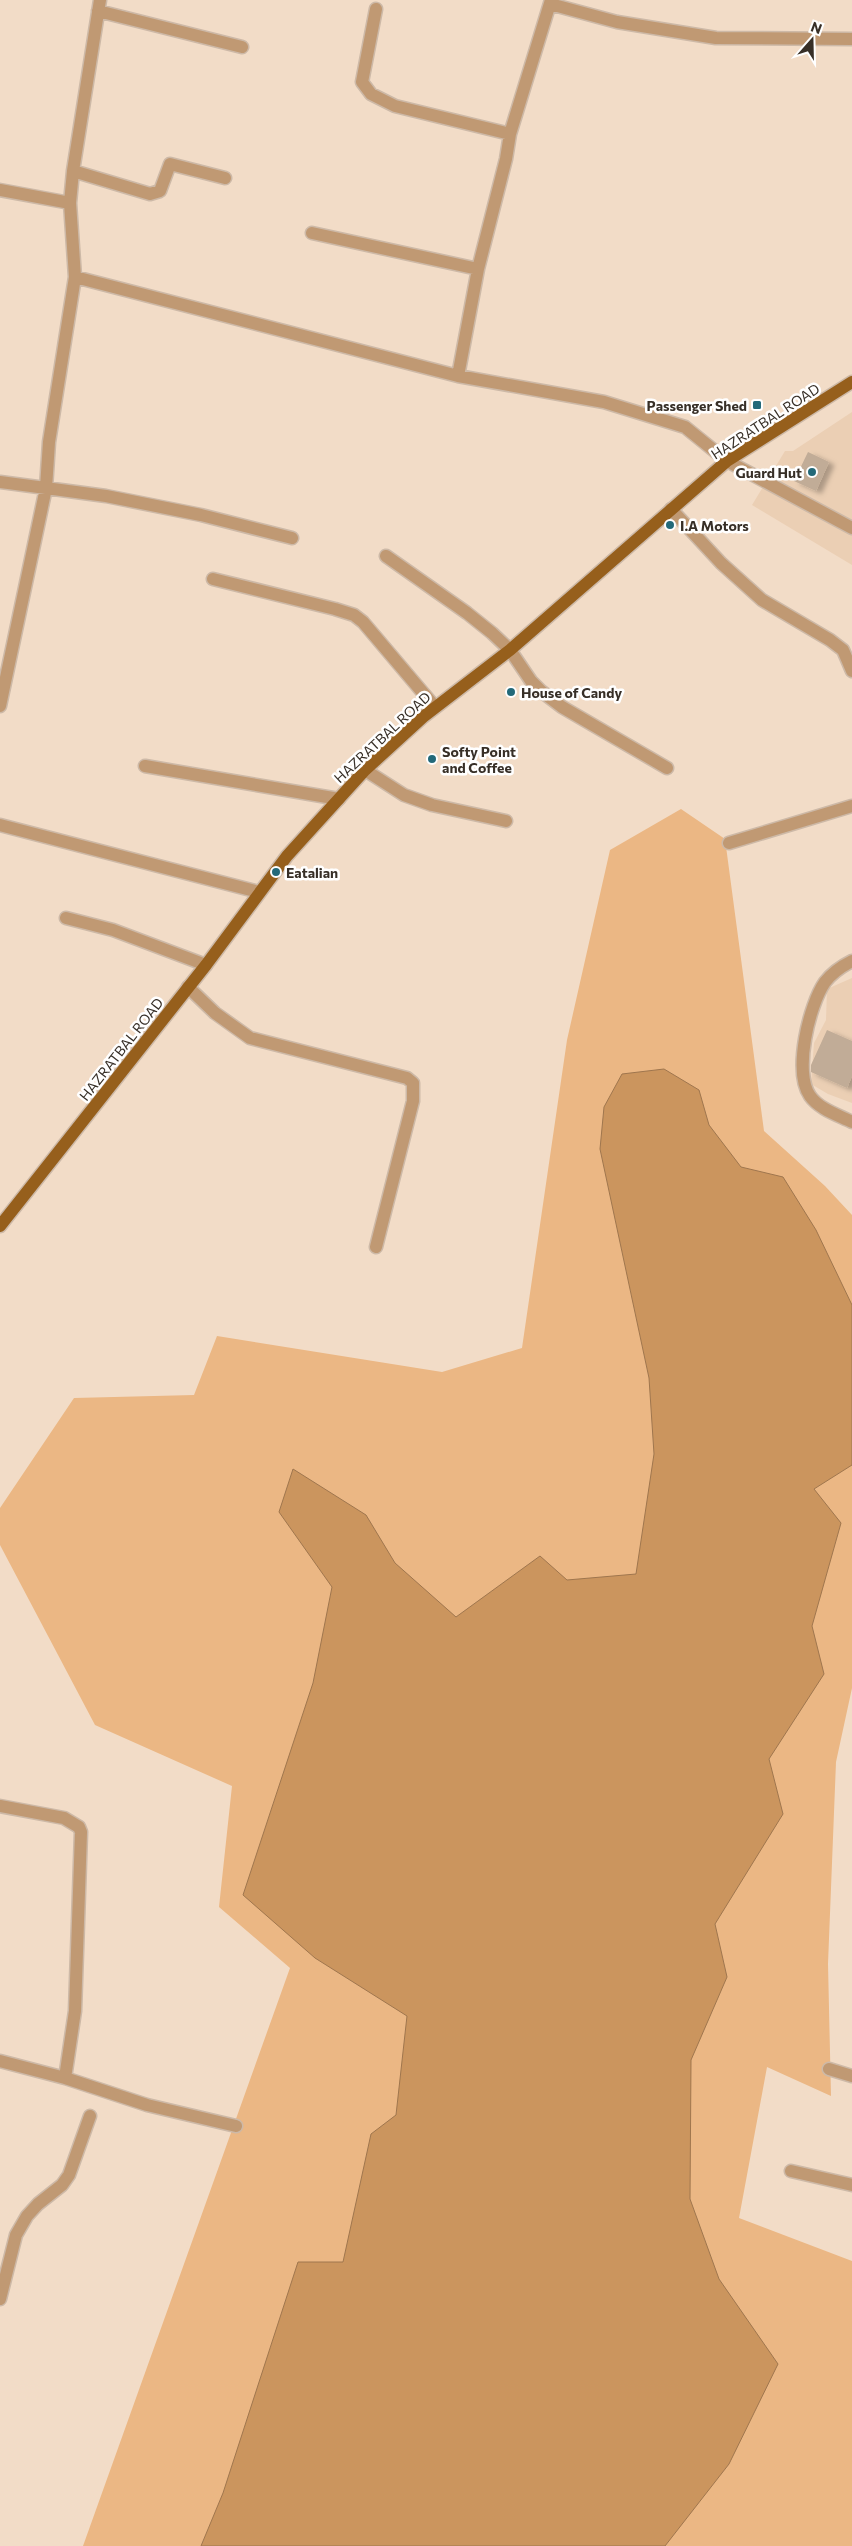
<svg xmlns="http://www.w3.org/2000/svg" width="852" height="2546" font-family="Commissioner,sans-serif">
  <defs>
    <filter id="shadow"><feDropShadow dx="5.5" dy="3" stdDeviation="2.5" flood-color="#0004"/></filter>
  </defs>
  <rect width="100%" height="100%" fill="#f2dcc7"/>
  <!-- built -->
  <path fill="#ebcfb4" d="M 852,412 L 852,565 L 752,505 L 785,451 L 793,451 Z
    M 852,978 L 852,1103 L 828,1094 L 811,1084 L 814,1043 L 826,1020 L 827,989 Z"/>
  <!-- green -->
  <path fill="#ebb784" d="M 681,809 L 725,839 L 764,1131 L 825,1186 L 852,1215 L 852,1688 L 836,1762 L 828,1964 L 831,2096 L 767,2067 L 739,2218 L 852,2261 L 852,2546 L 83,2546 L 290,1968 L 219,1907 L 232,1786 L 95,1725 L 0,1545 L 0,1508 L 74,1398 L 194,1395 L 217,1336 L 442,1372 L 522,1348 L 567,1040 L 610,850 Z"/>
  <!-- water -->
  <path fill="#cb955e" stroke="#9f764e" d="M 664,1069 L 699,1090 L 709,1125 L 741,1167 L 783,1177 L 816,1230 L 852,1305 L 852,1465 L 814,1489 L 841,1523 L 812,1626 L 824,1674 L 769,1759 L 783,1814 L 715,1924 L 727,1977 L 691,2060 L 690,2199 L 719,2279 L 778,2364 L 729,2464 L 665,2546 L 201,2546 L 223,2493 L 298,2262 L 343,2262 L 371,2134 L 396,2115 L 407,2016 L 315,1958 L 243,1895 L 313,1683 L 332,1587 L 279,1512 L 293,1469 L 366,1515 L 395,1563 L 456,1617 L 540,1556 L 567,1580 L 636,1574 L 654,1454 L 649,1378 L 600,1149 L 604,1107 L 622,1074 Z"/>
  <!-- building -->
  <path fill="#c1ac97" filter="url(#shadow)" d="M 808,452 L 829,462 L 816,491 L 794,481 Z
    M 827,1030 L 852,1041 L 852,1076 L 847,1088 L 811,1072 L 811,1065 Z"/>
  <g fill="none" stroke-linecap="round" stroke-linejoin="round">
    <!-- minor casing -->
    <g stroke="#cdb9a7" stroke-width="15">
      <path id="minor" d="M 550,4 L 617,22 L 716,38 L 852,39
        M 376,9 L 362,82 L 371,94 L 395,106 L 510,134
        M 98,11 L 242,47
        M 73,171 L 150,194 L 160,191 L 170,164 L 225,178
        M 0,190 L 70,203
        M 312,233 L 478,269
        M 75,277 L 458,376 L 604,402 L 685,427 L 727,461 L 852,528
        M 458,376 L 478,269 L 506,159 L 510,134 L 551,0
        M 0,482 L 106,496 L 201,515 L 292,538
        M 671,509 L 721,563 L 762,600 L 830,640 L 843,650 L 852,671
        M 386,556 L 467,613 L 492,633 L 510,650 L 531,681 L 541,691 L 562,707 L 667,768
        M 213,579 L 335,609 L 354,615 L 363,622 L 435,707
        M 0,706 L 46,488 L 49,442 L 75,277 L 70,203 L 73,171 L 100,0
        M 145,766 L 339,799
        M 365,770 L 404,795 L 432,805 L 506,821
        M 0,825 L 259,892
        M 729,843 L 852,806
        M 66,918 L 113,930 L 206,965
        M 852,961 C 842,966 832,973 825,982 C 809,1005 793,1072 810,1096 C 819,1109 838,1115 852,1122
        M 188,987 L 215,1013 L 250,1038 L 407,1078 L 413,1083 L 413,1101 L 376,1247
        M 0,1806 L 64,1818 L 79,1827 L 81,1832 L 75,2011 L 65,2078
        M 0,2061 L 65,2078 L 147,2105 L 236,2126
        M 829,2069 L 852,2076
        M 791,2171 L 852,2185
        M 0,2299 L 16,2235 L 27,2216 L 38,2204 L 62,2185 L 69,2175 L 90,2116"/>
    </g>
    <!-- major casing -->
    <g stroke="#cdb9a7" stroke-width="15">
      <path id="major" d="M 0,1226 L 206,965 L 287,856 L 365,770 L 423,717 L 510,650 L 727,461 L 852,382"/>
    </g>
    <!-- minor -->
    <use href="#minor" stroke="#c09973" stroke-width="12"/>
    <!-- major -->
    <use href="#major" stroke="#965f1c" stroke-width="12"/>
  </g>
  <!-- markers -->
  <g fill="#236979" stroke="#fff" stroke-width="2">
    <rect x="752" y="400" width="10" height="10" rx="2.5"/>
    <circle cx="812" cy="472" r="5"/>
    <circle cx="670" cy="525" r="5"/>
    <circle cx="511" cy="692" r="5"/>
    <circle cx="432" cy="759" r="5"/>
    <circle cx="276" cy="872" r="5"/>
  </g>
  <g text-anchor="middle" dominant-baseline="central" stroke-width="5" stroke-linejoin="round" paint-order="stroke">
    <!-- poi labels -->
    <g font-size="14" font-weight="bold" fill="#372f27" stroke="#fff" text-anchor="start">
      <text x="747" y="405" text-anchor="end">Passenger Shed</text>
      <text x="802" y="472" text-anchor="end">Guard Hut</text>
      <text x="680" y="525">I.A Motors</text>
      <text x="521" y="692">House of Candy</text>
      <text x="442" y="751">Softy Point<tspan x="442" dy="16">and Coffee</tspan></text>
      <text x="286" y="872">Eatalian</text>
    </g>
    <!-- street labels -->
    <g font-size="14" fill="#372f27" stroke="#fff">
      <text transform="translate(765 421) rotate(-33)">HAZRATBAL ROAD</text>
      <text transform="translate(382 737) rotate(-43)">HAZRATBAL ROAD</text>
      <text transform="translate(121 1049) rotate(-52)">HAZRATBAL ROAD</text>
    </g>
  </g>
  <!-- north arrow -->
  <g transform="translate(812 40) rotate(20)" stroke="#ffffff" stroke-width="4" paint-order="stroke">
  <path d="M0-4L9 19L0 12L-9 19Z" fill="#372f27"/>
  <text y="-8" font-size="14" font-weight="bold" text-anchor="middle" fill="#372f27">N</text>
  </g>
</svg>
